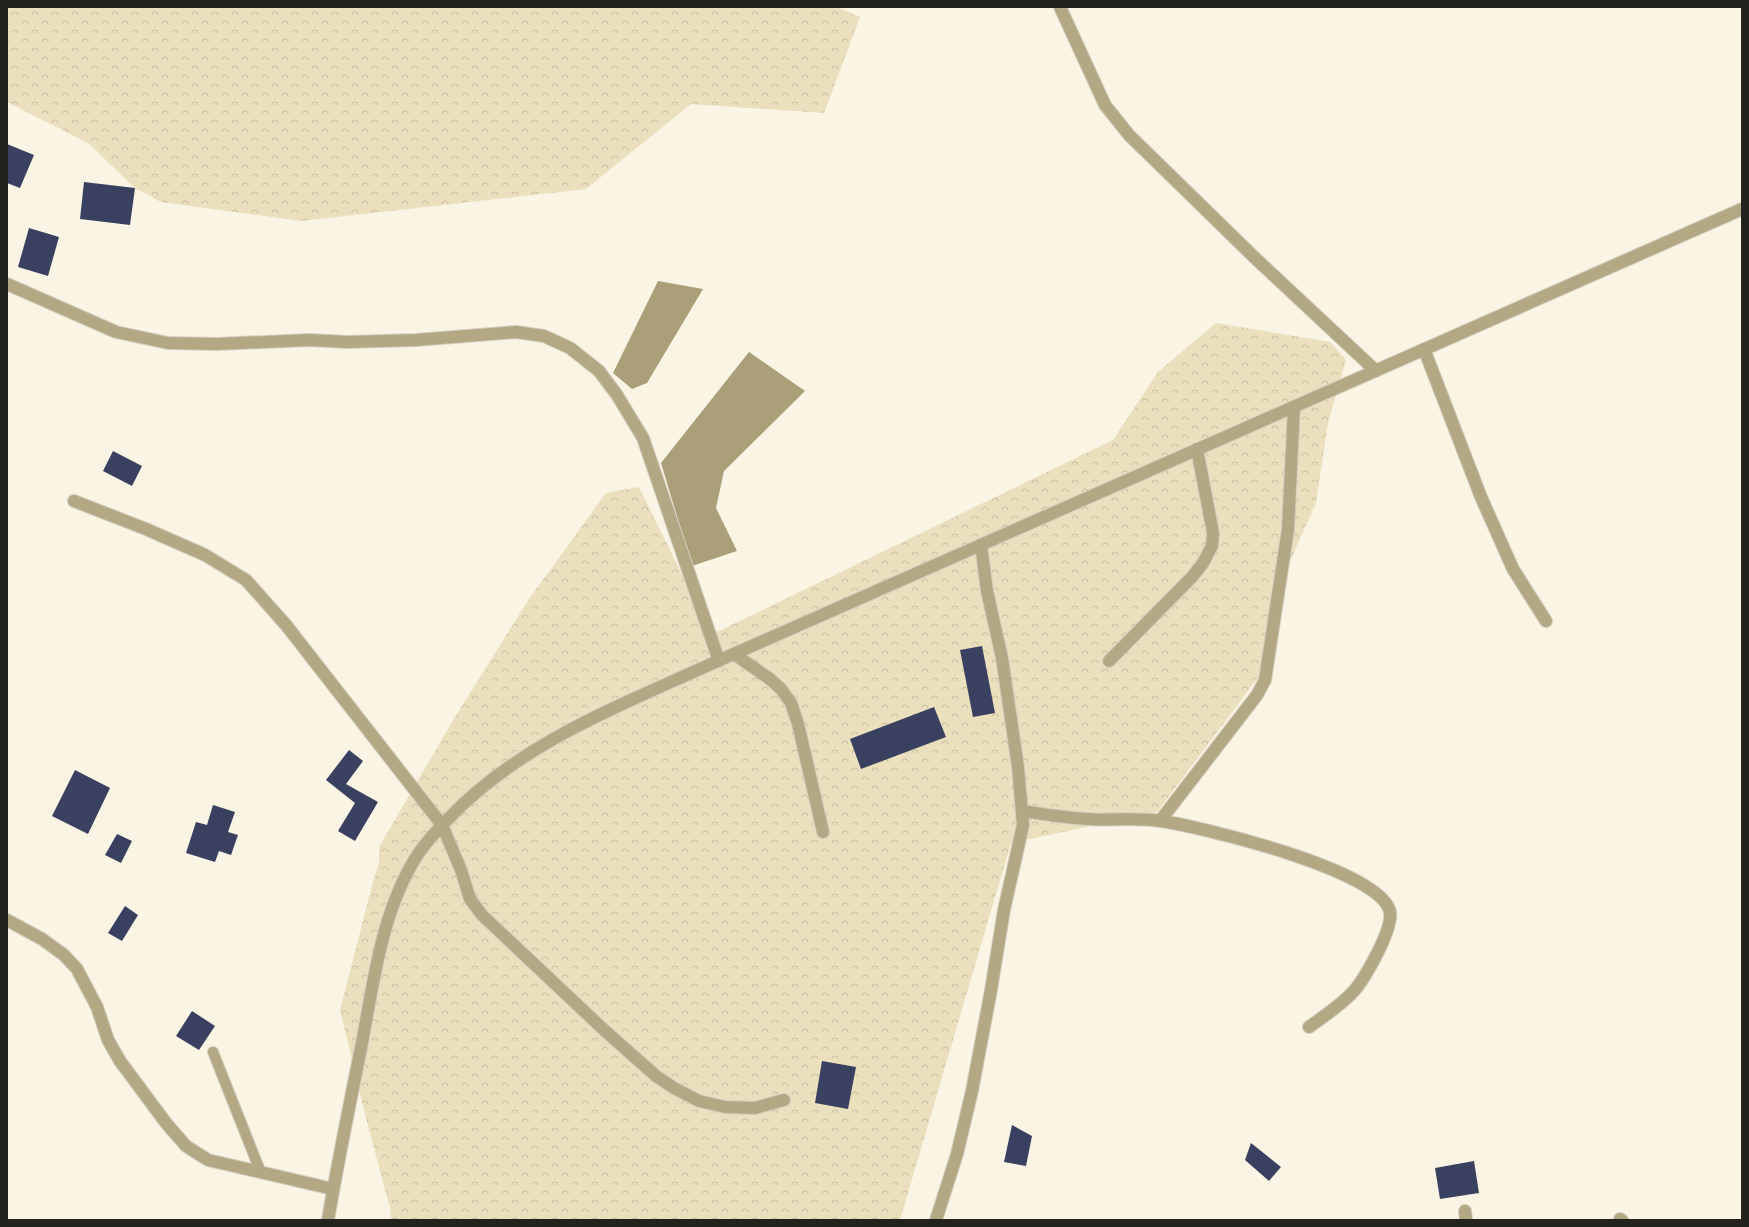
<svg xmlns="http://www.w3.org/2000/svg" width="1749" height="1227" font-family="'Open Sans',sans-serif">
  <defs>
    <pattern id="forest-crowns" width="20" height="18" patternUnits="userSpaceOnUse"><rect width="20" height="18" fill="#eae0bd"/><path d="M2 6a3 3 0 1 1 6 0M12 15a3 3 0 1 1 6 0" fill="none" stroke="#c9c0a2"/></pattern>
  </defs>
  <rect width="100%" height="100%" fill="#f9f4e3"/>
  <!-- forest -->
  <path fill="url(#forest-crowns)" d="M 7,7 L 837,7 L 860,17 L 824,113 L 691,104 L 586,189 L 301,221 L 161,202 L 135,188 L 88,143 L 7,102 Z
    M 1216,323 L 1330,342 L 1346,360 L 1328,423 L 1316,503 L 1289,564 L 1269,663 L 1157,812 L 1011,843 L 900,1220 L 390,1220 L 391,1212 L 366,1118 L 340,1010 L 373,882 L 379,863 L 379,847 L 455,717 L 529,599 L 606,493 L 639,487 L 690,591 L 717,632 L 1113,440 L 1158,372 Z"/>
  <!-- water -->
  <path fill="#aa9f79" d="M 658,281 L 703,289 L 647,383 L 632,389 L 613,373 Z
    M 749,352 L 805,391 L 724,471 L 716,508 L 737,551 L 692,566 L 661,463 Z"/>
  <!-- building -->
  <path fill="#3a4160" d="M 7,144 L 34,155 L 20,188 L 7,183 Z
    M 84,182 L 135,188 L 130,225 L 80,219 Z
    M 29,228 L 59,237 L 48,276 L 18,267 Z
    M 113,451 L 142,466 L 132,486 L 103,471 Z
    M 982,646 L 995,713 L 973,717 L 960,650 Z
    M 934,707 L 946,737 L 861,769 L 850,739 Z
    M 349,750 L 363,761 L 346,784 L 378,802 L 355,841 L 338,831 L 355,803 L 326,780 Z
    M 75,770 L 110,788 L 88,834 L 52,816 Z
    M 213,805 L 235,812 L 228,832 L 238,835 L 231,855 L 219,851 L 215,862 L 186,853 L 196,822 L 207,825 Z
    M 117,834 L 132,841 L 121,863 L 105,855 Z
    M 125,906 L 138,915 L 122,941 L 108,933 Z
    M 192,1011 L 215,1026 L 199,1050 L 176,1036 Z
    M 822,1061 L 856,1067 L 848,1109 L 815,1103 Z
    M 1012,1125 L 1032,1136 L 1026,1166 L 1004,1162 Z
    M 1251,1143 L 1281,1167 L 1269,1181 L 1245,1160 Z
    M 1474,1161 L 1479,1193 L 1440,1199 L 1435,1168 Z"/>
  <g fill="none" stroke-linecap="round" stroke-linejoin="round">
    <!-- service casing -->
    <g stroke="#d3cebf" stroke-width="12">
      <path id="service" d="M 213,1052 L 261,1173"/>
    </g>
    <!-- minor casing -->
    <g stroke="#d3cebf" stroke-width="14">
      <path id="minor" d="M 1060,7 L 1105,105 L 1129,135 L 1255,258 L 1376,371
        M 1424,349 L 1481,497 L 1513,569 L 1546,621
        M 74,501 L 146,529 L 205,555 L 246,580 L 286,625 L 442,825 L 461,870 L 470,899 L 482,915 L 603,1029 L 656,1076 L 674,1088 L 699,1101 L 725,1107 L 755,1108 L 784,1100
        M 734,654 L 770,679 L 781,689 L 791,703 L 798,724 L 823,832
        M 1109,661 L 1192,577 L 1203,563 L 1212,546 L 1213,533 L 1197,449
        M 1022,811 C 1044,814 1066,818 1088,819 C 1112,821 1137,817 1161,821 C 1201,827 1382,870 1390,912 C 1393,930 1363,983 1350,995 C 1338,1007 1323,1017 1309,1027
        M 1160,821 L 1257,695 L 1265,680 L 1288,529 L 1294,407
        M 7,920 L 42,939 L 64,955 L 77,969 L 97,1007 L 108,1040 L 120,1061 L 166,1123 L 186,1146 L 208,1160 L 333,1189
        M 1465,1211 L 1466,1220
        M 1620,1219 L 1622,1220
        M 936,1220 L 957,1154 L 972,1091 L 991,990 L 1004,910 L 1023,825 L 1018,767 L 1002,658 L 987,591 L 981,545"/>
    </g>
    <!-- tertiary casing -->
    <g stroke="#d3cebf" stroke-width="14">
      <path id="tertiary" d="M 7,284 L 116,332 L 168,343 L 217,344 L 309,340 L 348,342 L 416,340 L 516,332 L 544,336 L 570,348 L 599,371 L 617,395 L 643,438 L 719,661
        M 328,1220 C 338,1161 350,1102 362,1043 C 374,979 382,910 418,854 C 427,841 439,828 450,817 C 521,743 619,706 711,664 L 1742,209"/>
    </g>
    <!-- service -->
    <use href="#service" stroke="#b3a884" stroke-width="10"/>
    <!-- minor -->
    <use href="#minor" stroke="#b3a884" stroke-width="12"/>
    <!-- tertiary -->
    <use href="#tertiary" stroke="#b3a884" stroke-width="12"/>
  </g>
  <!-- border -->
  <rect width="1749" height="1227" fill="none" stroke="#24221c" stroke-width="16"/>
</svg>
